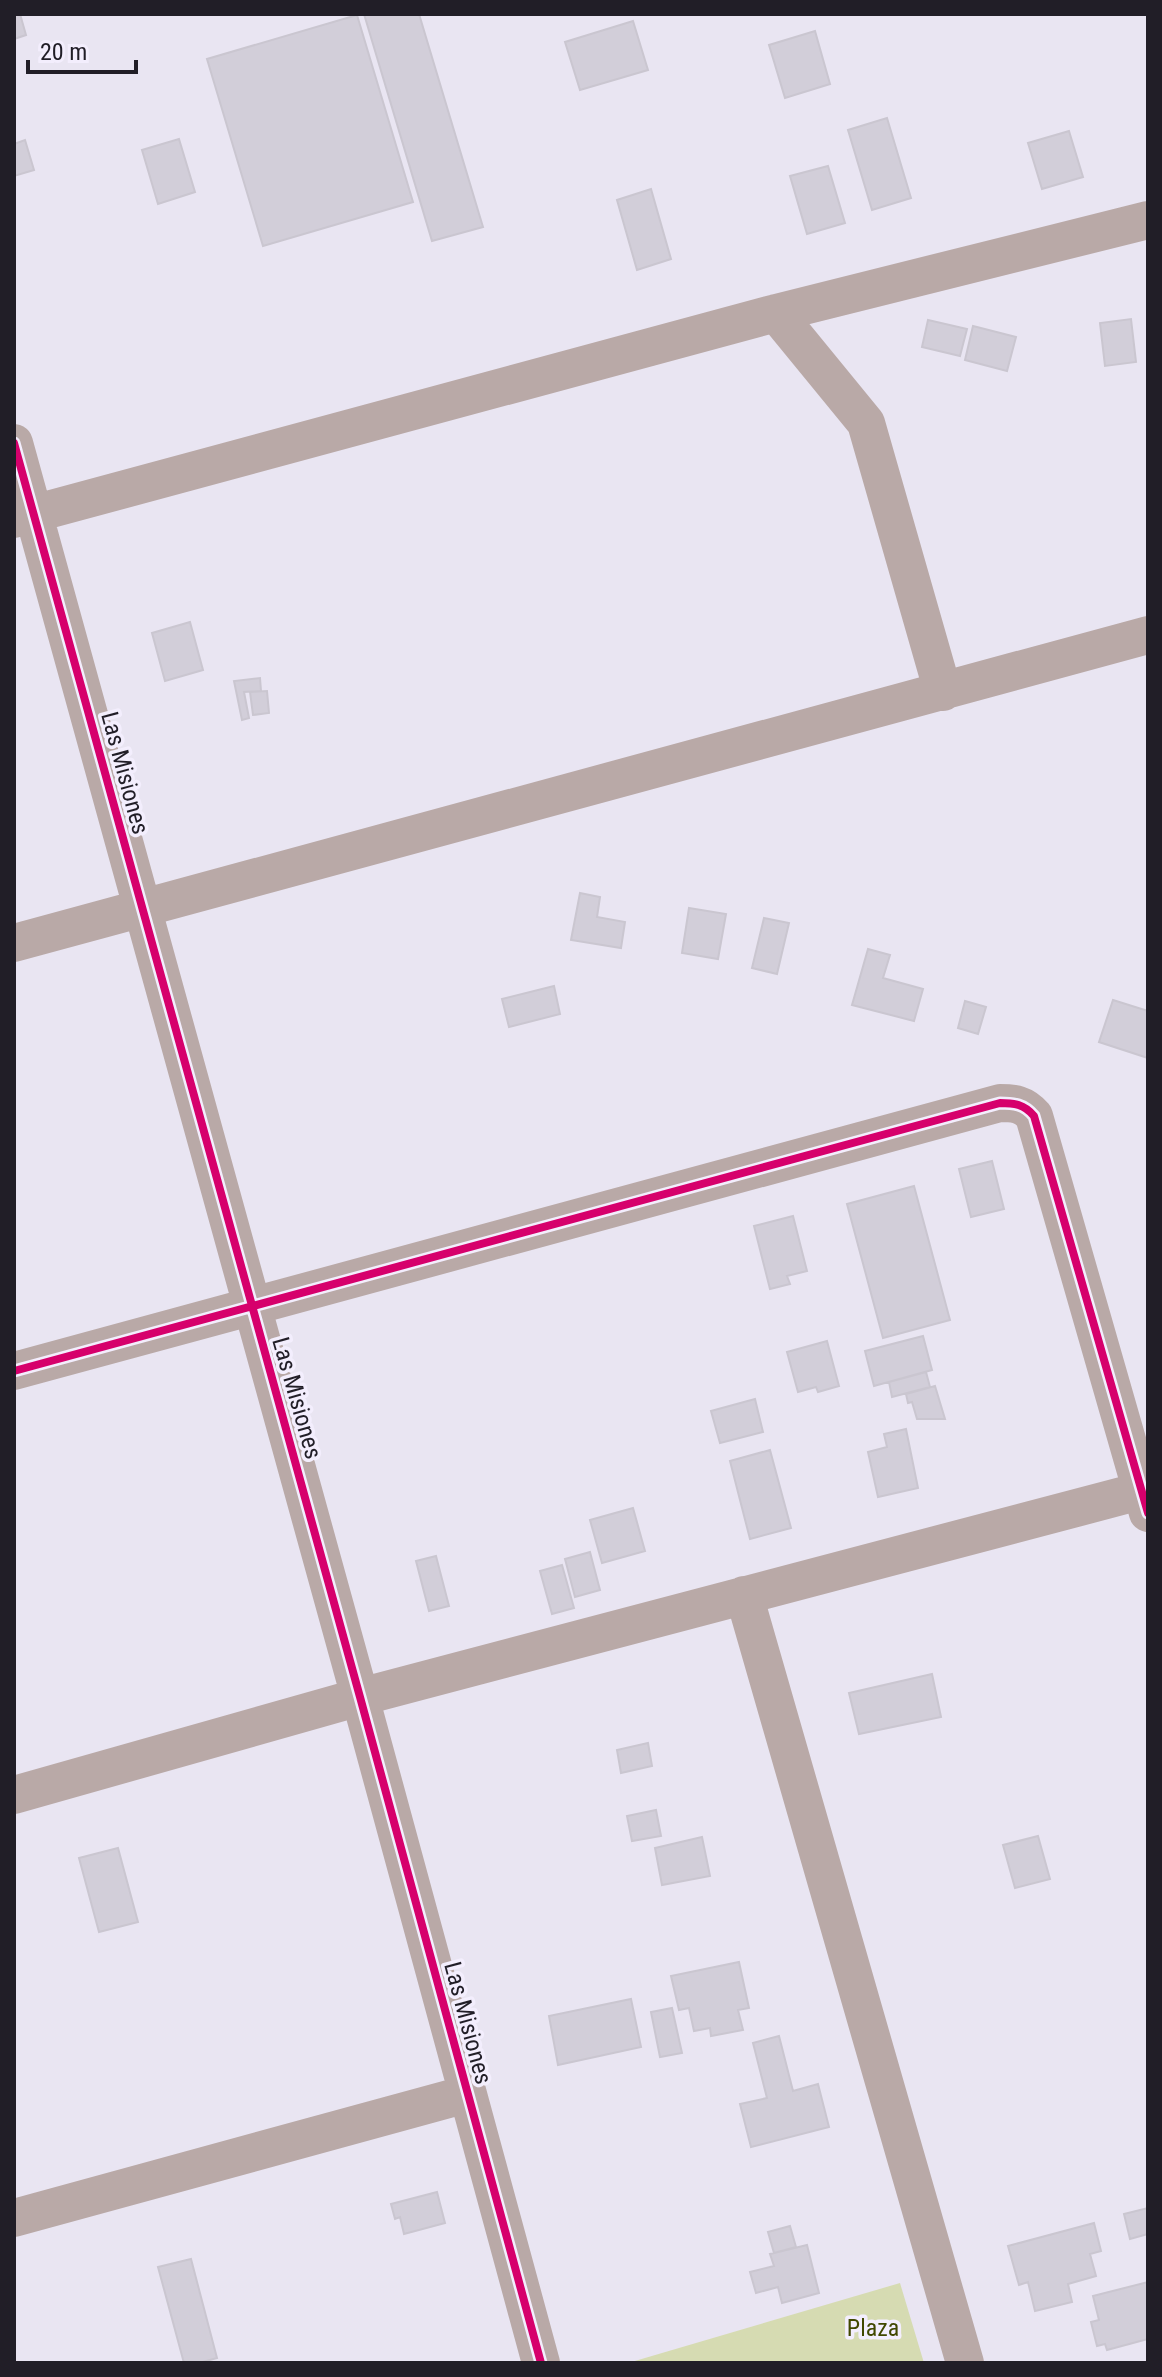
<svg xmlns="http://www.w3.org/2000/svg" width="1162" height="2377" font-family="'Roboto Condensed',sans-serif">
  <rect width="100%" height="100%" fill="#e9e5f2"/>
  <!-- green -->
  <path fill="#d6dbb2" d="M 900,2283 L 924,2363 L 628,2363 Z"/>
  <!-- building -->
  <path fill="#d2ced9" stroke="#cac6d0" stroke-width="2" d="M 14,14 L 20,14 L 26,35 L 14,39 Z
    M 364,14 L 419,14 L 483,227 L 432,241 Z
    M 357,15 L 413,202 L 263,246 L 207,59 Z
    M 633,21 L 648,70 L 580,90 L 565,42 Z
    M 815,31 L 830,84 L 785,98 L 769,45 Z
    M 887,118 L 911,198 L 872,210 L 848,130 Z
    M 1069,131 L 1083,177 L 1042,189 L 1028,143 Z
    M 179,139 L 195,192 L 158,204 L 142,150 Z
    M 25,140 L 34,170 L 14,176 L 14,144 Z
    M 828,166 L 845,223 L 807,234 L 790,176 Z
    M 651,189 L 671,259 L 637,270 L 617,200 Z
    M 1131,319 L 1136,362 L 1105,366 L 1100,323 Z
    M 928,320 L 967,329 L 960,356 L 922,347 Z
    M 973,326 L 1016,337 L 1007,371 L 965,360 Z
    M 190,622 L 203,670 L 165,681 L 152,633 Z
    M 260,678 L 261,691 L 244,692 L 249,718 L 242,720 L 234,681 Z
    M 267,691 L 269,713 L 253,715 L 250,692 Z
    M 580,893 L 600,897 L 597,917 L 625,922 L 621,948 L 571,940 Z
    M 689,908 L 726,914 L 718,959 L 682,953 Z
    M 764,918 L 789,923 L 777,974 L 752,968 Z
    M 868,949 L 890,955 L 883,978 L 923,989 L 914,1021 L 852,1005 Z
    M 554,986 L 560,1014 L 509,1027 L 502,999 Z
    M 1113,1000 L 1148,1011 L 1148,1058 L 1099,1042 Z
    M 965,1001 L 986,1007 L 978,1034 L 958,1028 Z
    M 992,1161 L 1004,1209 L 971,1217 L 959,1169 Z
    M 914,1186 L 950,1320 L 883,1338 L 847,1204 Z
    M 793,1216 L 807,1271 L 787,1276 L 790,1284 L 770,1289 L 754,1226 Z
    M 923,1336 L 932,1370 L 874,1386 L 865,1351 Z
    M 827,1341 L 839,1386 L 818,1392 L 816,1387 L 798,1392 L 787,1352 Z
    M 926,1372 L 930,1387 L 892,1397 L 889,1382 Z
    M 935,1386 L 945,1419 L 917,1419 L 912,1402 L 908,1403 L 906,1394 Z
    M 755,1399 L 763,1432 L 720,1443 L 711,1411 Z
    M 906,1429 L 918,1488 L 878,1497 L 868,1452 L 887,1447 L 884,1434 Z
    M 770,1450 L 791,1528 L 750,1539 L 730,1461 Z
    M 633,1508 L 645,1551 L 602,1563 L 590,1520 Z
    M 590,1552 L 600,1590 L 575,1597 L 565,1559 Z
    M 436,1556 L 449,1606 L 429,1611 L 416,1561 Z
    M 562,1565 L 574,1608 L 552,1614 L 540,1571 Z
    M 932,1674 L 941,1717 L 859,1734 L 849,1693 Z
    M 648,1743 L 652,1766 L 621,1773 L 617,1750 Z
    M 656,1810 L 661,1836 L 632,1841 L 627,1816 Z
    M 1038,1836 L 1050,1879 L 1015,1888 L 1003,1845 Z
    M 702,1837 L 710,1876 L 662,1885 L 655,1848 Z
    M 118,1848 L 138,1922 L 99,1932 L 79,1858 Z
    M 739,1962 L 749,2008 L 738,2010 L 743,2030 L 711,2036 L 710,2028 L 694,2031 L 689,2008 L 679,2010 L 671,1976 Z
    M 631,1999 L 641,2047 L 558,2065 L 549,2016 Z
    M 672,2008 L 682,2053 L 660,2057 L 651,2012 Z
    M 779,2036 L 793,2091 L 818,2084 L 829,2127 L 751,2147 L 740,2104 L 767,2098 L 753,2043 Z
    M 437,2192 L 445,2223 L 404,2234 L 400,2217 L 395,2219 L 391,2204 Z
    M 1148,2208 L 1148,2234 L 1130,2239 L 1124,2214 Z
    M 1094,2223 L 1101,2251 L 1090,2254 L 1096,2276 L 1068,2284 L 1072,2302 L 1035,2311 L 1028,2282 L 1019,2285 L 1008,2246 Z
    M 790,2226 L 796,2247 L 774,2253 L 768,2232 Z
    M 807,2245 L 819,2293 L 782,2303 L 778,2287 L 756,2293 L 750,2272 L 774,2266 L 770,2254 Z
    M 191,2259 L 217,2358 L 199,2363 L 184,2363 L 158,2267 Z
    M 1148,2282 L 1148,2339 L 1107,2350 L 1105,2344 L 1097,2346 L 1091,2322 L 1099,2320 L 1093,2296 Z"/>
  <g fill="none" stroke-linecap="round" stroke-linejoin="round">
    <!-- minor -->
    <path stroke="#b9a9a7" stroke-width="38" d="M 776,313 L 866,423 L 943,692
      M 14,443 L 360,1697 L 541,2363
      M 14,519 L 776,313 L 1148,220
      M 14,943 L 1148,635
      M 14,1371 L 1000,1103 C 1014,1103 1024,1104 1034,1116 L 1148,1513
      M 744,1595 L 965,2363
      M 14,1795 L 360,1697 L 1148,1489
      M 14,2218 L 467,2094"/>
    <!-- cycleway casing -->
    <g stroke="#f3eefd" stroke-width="13">
      <path id="cycleway" d="M 14,443 L 360,1697 L 541,2363
        M 14,1371 L 1000,1103 C 1014,1103 1024,1104 1034,1116 L 1148,1513"/>
    </g>
    <!-- cycleway -->
    <use href="#cycleway" stroke="#d6006c" stroke-width="8"/>
  </g>
  <g text-anchor="middle" dominant-baseline="central" stroke-width="7" stroke-linejoin="round" paint-order="stroke">
    <!-- street labels -->
    <g font-size="24" fill="#211e27" stroke="#f3eefd">
      <text transform="translate(125 773) rotate(75)">Las Misiones</text>
      <text transform="translate(297 1398) rotate(74)">Las Misiones</text>
      <text transform="translate(468 2023) rotate(75)">Las Misiones</text>
    </g>
    <!-- park labels -->
    <g font-size="24" fill="#414800" stroke="#f3eefd">
      <text x="873" y="2328">Plaza</text>
    </g>
  </g>
  <!-- border -->
  <rect width="1162" height="2377" fill="none" stroke="#211e27" stroke-width="32"/>
  <!-- scale -->
  <path d="M28 60v12h108v-12" fill="none" stroke="#211e27" stroke-width="4"/>
  <text x="40" y="60" font-size="24" fill="#211e27" stroke="#f3eefd" stroke-width="6" paint-order="stroke">20 m</text>
</svg>
